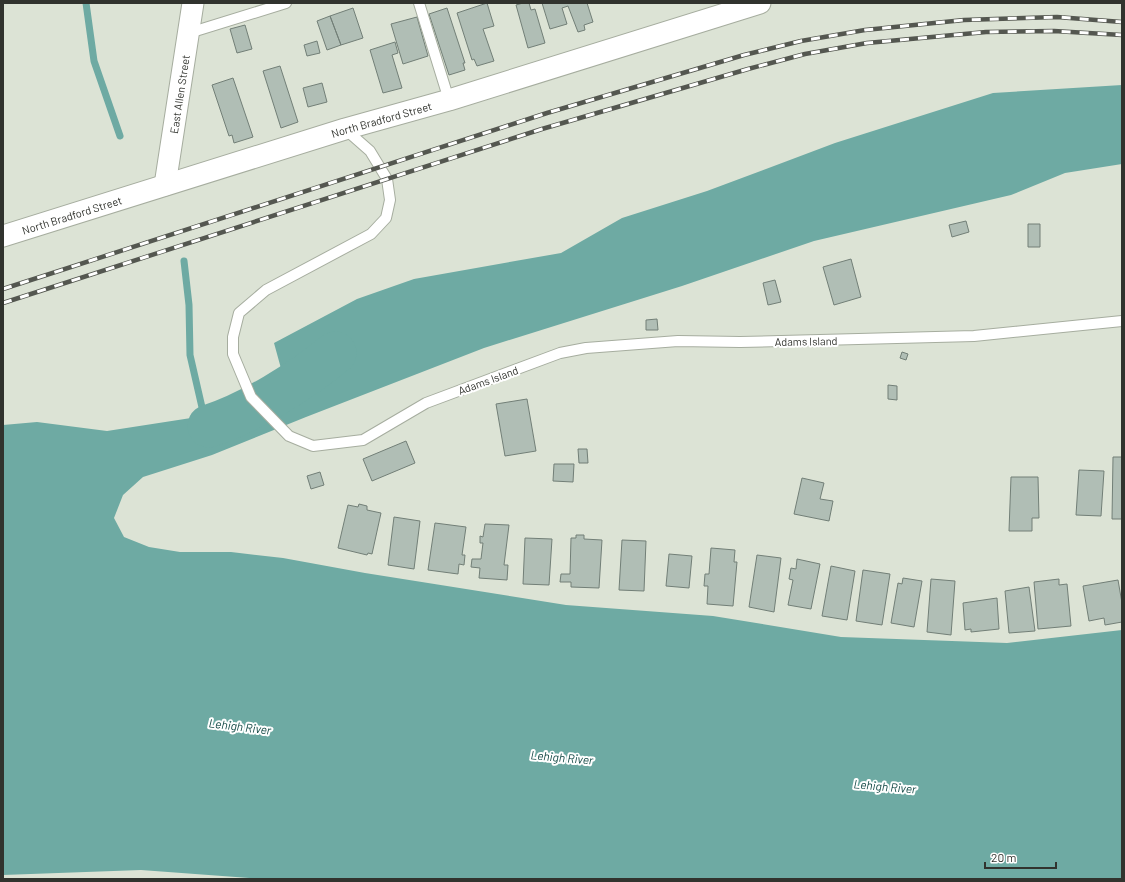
<svg xmlns="http://www.w3.org/2000/svg" width="1125" height="882" font-family="Barlow,sans-serif">
  <rect width="100%" height="100%" fill="#dce3d5"/>
  <!-- water -->
  <path fill="#6eaaa3" d="M 1122,85 L 1122,164 L 1065,173 L 1011,195 L 814,241 L 682,286 L 484,348 L 306,417 L 212,455 L 143,477 L 123,495 L 114,518 L 124,537 L 149,547 L 180,552 L 231,552 L 283,558 L 365,573 L 566,605 L 713,616 L 841,637 L 1007,643 L 1122,630 L 1122,879 L 262,879 L 141,870 L 3,875 L 3,425 L 37,422 L 107,431 L 204,416 L 288,394 L 274,343 L 357,299 L 414,279 L 561,253 L 622,218 L 707,191 L 835,143 L 993,93 Z"/>
  <g fill="none" stroke-linecap="round" stroke-linejoin="round">
    <!-- stream -->
    <path stroke="#6eaaa3" stroke-width="7" d="M 86,3 L 94,61 L 120,136
      M 184,261 L 189,305 L 190,355 L 204,416 L 204,425"/>
    <!-- river -->
    <path stroke="#6eaaa3" stroke-width="43" d="M 209,426 C 250,413 301,381 335,353"/>
  </g>
  <!-- building -->
  <path fill="#b0beb5" stroke="#727f77" d="M 487,3 L 494,26 L 483,29 L 494,61 L 477,66 L 474,59 L 472,60 L 457,13 Z
    M 523,3 L 529,3 L 531,10 L 535,9 L 545,43 L 528,48 L 516,5 Z
    M 542,3 L 587,3 L 593,22 L 584,25 L 585,30 L 578,32 L 568,6 L 562,8 L 567,24 L 550,29 Z
    M 353,8 L 363,38 L 341,45 L 330,16 Z
    M 447,8 L 465,63 L 463,63 L 465,70 L 449,75 L 429,14 Z
    M 330,16 L 341,45 L 327,50 L 317,21 Z
    M 417,17 L 428,56 L 403,64 L 391,24 Z
    M 245,25 L 252,49 L 237,53 L 230,29 Z
    M 317,41 L 320,53 L 307,56 L 304,45 Z
    M 395,42 L 398,53 L 392,55 L 402,88 L 383,93 L 370,50 Z
    M 280,66 L 298,122 L 281,128 L 263,71 Z
    M 233,78 L 253,137 L 234,143 L 232,135 L 229,136 L 212,85 Z
    M 322,83 L 327,102 L 308,107 L 303,88 Z
    M 966,221 L 969,232 L 952,237 L 949,225 Z
    M 1028,224 L 1040,224 L 1040,247 L 1028,247 Z
    M 851,259 L 861,297 L 834,305 L 823,267 Z
    M 775,280 L 781,302 L 768,305 L 763,283 Z
    M 657,319 L 658,330 L 646,330 L 646,320 Z
    M 902,352 L 908,354 L 906,360 L 900,358 Z
    M 888,385 L 897,386 L 897,400 L 888,399 Z
    M 527,399 L 536,451 L 505,456 L 496,404 Z
    M 406,441 L 415,463 L 372,481 L 363,459 Z
    M 578,449 L 587,449 L 588,463 L 579,463 Z
    M 1113,457 L 1122,457 L 1122,519 L 1112,519 Z
    M 554,464 L 574,464 L 573,482 L 553,481 Z
    M 1079,470 L 1104,471 L 1101,516 L 1076,515 Z
    M 320,472 L 324,485 L 311,489 L 307,476 Z
    M 1011,477 L 1038,477 L 1039,518 L 1032,518 L 1032,531 L 1009,531 Z
    M 802,478 L 824,483 L 820,499 L 833,501 L 829,521 L 794,514 Z
    M 359,504 L 367,506 L 367,510 L 381,513 L 372,554 L 368,553 L 367,555 L 338,548 L 348,505 L 358,507 Z
    M 394,517 L 420,521 L 414,569 L 388,565 Z
    M 435,523 L 466,527 L 462,555 L 465,555 L 464,565 L 459,564 L 458,574 L 428,570 Z
    M 485,524 L 509,525 L 504,565 L 508,565 L 507,580 L 479,578 L 480,568 L 471,567 L 472,559 L 481,559 L 483,543 L 480,543 L 480,536 L 483,537 Z
    M 576,535 L 584,535 L 584,539 L 602,540 L 599,588 L 571,587 L 571,582 L 560,582 L 561,574 L 570,574 L 571,538 L 576,538 Z
    M 525,538 L 552,539 L 549,585 L 523,584 Z
    M 622,540 L 646,541 L 644,591 L 619,590 Z
    M 711,548 L 735,550 L 734,562 L 737,562 L 733,606 L 707,604 L 708,586 L 704,586 L 705,574 L 709,574 Z
    M 669,554 L 692,556 L 689,588 L 666,586 Z
    M 757,555 L 781,558 L 774,612 L 749,607 Z
    M 797,559 L 820,564 L 811,609 L 788,605 L 793,580 L 789,579 L 791,568 L 796,569 Z
    M 831,566 L 855,571 L 847,620 L 822,616 Z
    M 863,570 L 890,574 L 882,625 L 856,621 Z
    M 903,578 L 922,581 L 914,627 L 891,623 L 898,583 L 902,584 Z
    M 931,579 L 955,581 L 951,635 L 927,632 Z
    M 1059,579 L 1059,585 L 1067,584 L 1071,626 L 1038,629 L 1034,582 Z
    M 1118,580 L 1122,603 L 1122,622 L 1105,625 L 1104,618 L 1089,621 L 1083,586 Z
    M 1029,587 L 1035,631 L 1009,633 L 1005,591 Z
    M 997,598 L 999,629 L 971,632 L 971,629 L 965,630 L 963,603 Z"/>
  <g fill="none" stroke-linecap="round" stroke-linejoin="round">
    <!-- lane casing -->
    <g stroke="#a6ad9f" stroke-width="12">
      <path id="lane" d="M 419,3 L 449,100
        M 189,33 L 286,3
        M 345,129 L 370,151 L 387,179 L 390,200 L 386,218 L 371,234 L 266,290 L 239,313 L 233,337 L 233,354 L 251,397 L 289,436 L 313,446 L 363,440 L 426,403 L 560,353 L 586,348 L 678,341 L 740,342 L 974,336 L 1122,321"/>
    </g>
    <!-- street casing -->
    <g stroke="#a6ad9f" stroke-width="23">
      <g id="street">
        <path id="s1" d="M 165,185 L 193,3"/>
        <path id="s2" d="M 3,236 L 345,129 L 449,100 L 760,3"/>
      </g>
    </g>
    <!-- lane -->
    <use href="#lane" stroke="#fff" stroke-width="10"/>
    <!-- street -->
    <use href="#street" stroke="#fff" stroke-width="21"/>
    <!-- rail casing -->
    <g stroke="#545750" stroke-width="4.5">
      <path id="rail" d="M 3,289 L 547,113 L 744,55 L 801,41 L 865,30 L 964,20 L 1057,17 L 1122,22
        M 3,303 L 542,129 L 748,69 L 805,54 L 867,43 L 986,32 L 1054,31 L 1122,35"/>
    </g>
    <!-- rail -->
    <use href="#rail" stroke="#fff" stroke-width="3" stroke-dasharray="9" stroke-linecap="butt"/>
  </g>
  <g text-anchor="middle" dominant-baseline="central" stroke-width="4" stroke-linejoin="round" paint-order="stroke">
    <!-- street labels -->
    <g font-size="11" fill="#31332e" stroke="#fff">
      <text stroke="none"><textPath href="#s1" startOffset="92">East Allen Street</textPath></text>
      <text stroke="none"><textPath href="#s2" startOffset="396">North Bradford Street</textPath></text>
      <text stroke="none"><textPath href="#s2" startOffset="72">North Bradford Street</textPath></text>
      <text transform="translate(806 341) rotate(-1)">Adams Island</text>
      <text transform="translate(488 380) rotate(-20)">Adams Island</text>
    </g>
    <!-- water labels -->
    <g font-size="12" font-style="italic" fill="#134945" stroke="#fff">
      <text transform="translate(240 726) rotate(7)">Lehigh River</text>
      <text transform="translate(562 757) rotate(5)">Lehigh River</text>
      <text transform="translate(885 786) rotate(5)">Lehigh River</text>
    </g>
  </g>
  <!-- border -->
  <rect width="1125" height="882" fill="none" stroke="#31332e" stroke-width="8"/>
  <!-- scale -->
  <path d="M985 862v6h71v-6" fill="none" stroke="#31332e" stroke-width="2"/>
  <text x="991" y="862" font-size="12" fill="#31332e" stroke="#ffffff" stroke-width="3" paint-order="stroke">20 m</text>
</svg>
